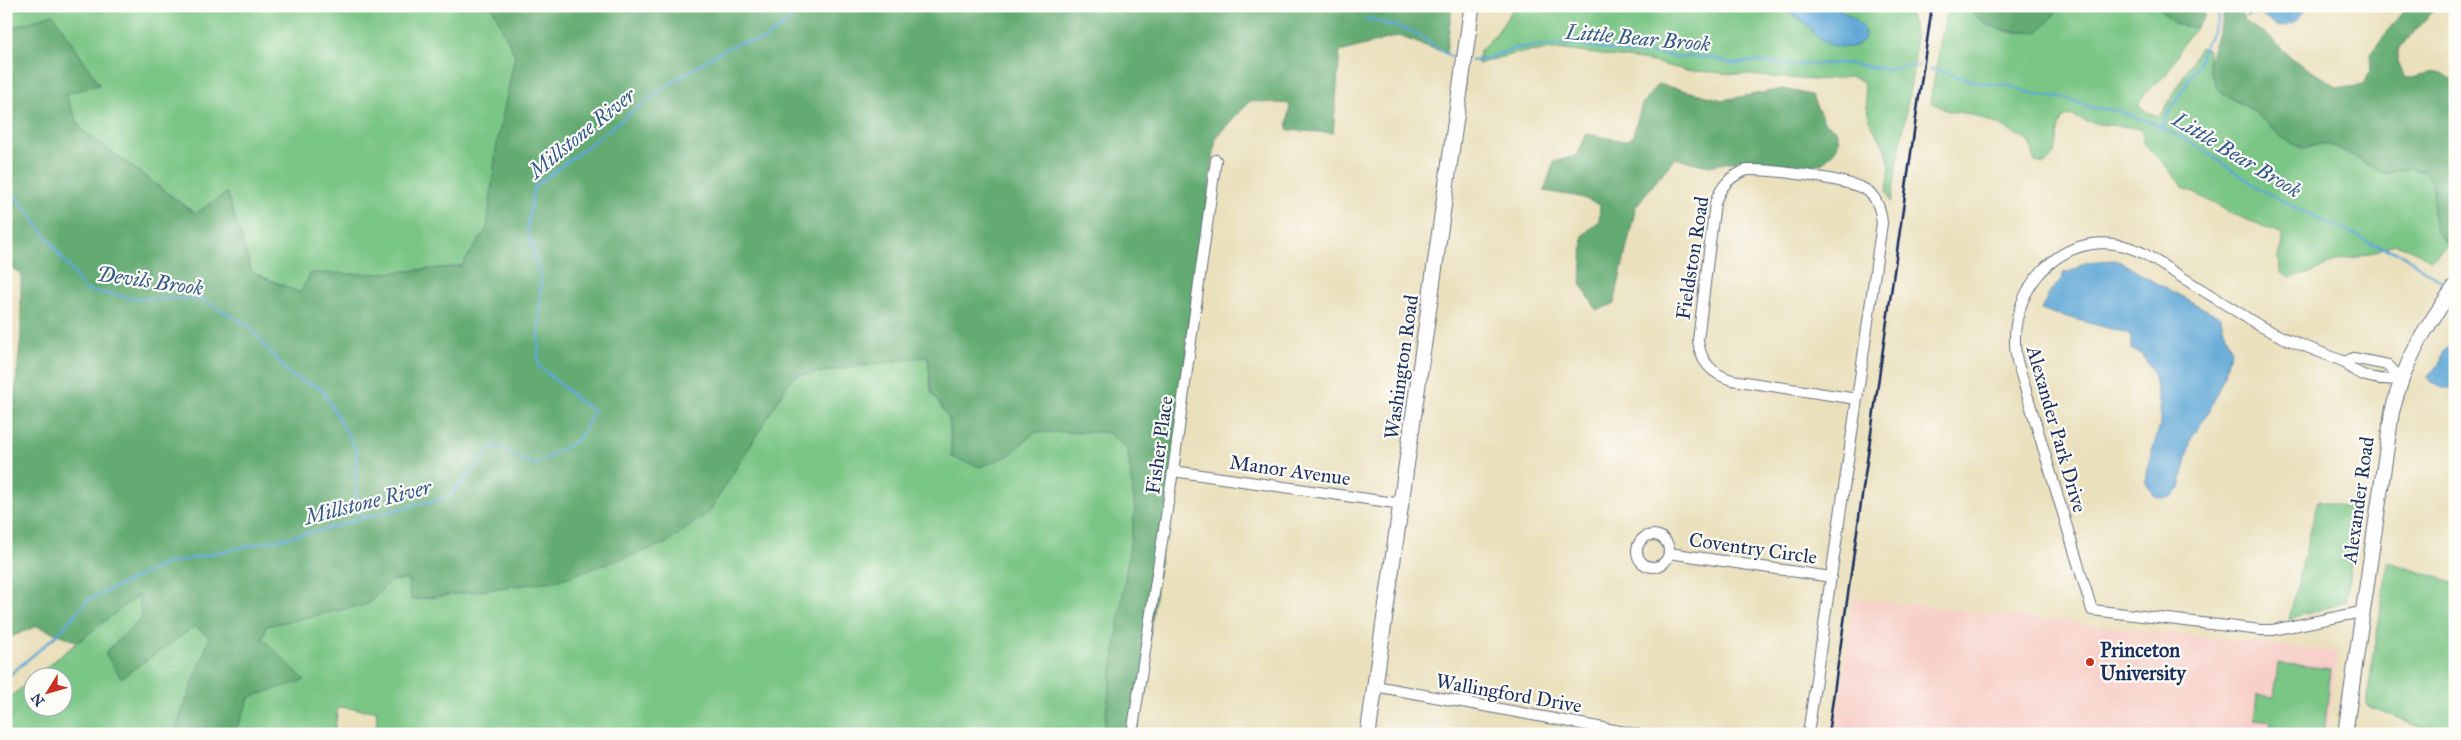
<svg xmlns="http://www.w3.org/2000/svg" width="2461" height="740" font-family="'IM FELL Great Primer',serif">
  <rect width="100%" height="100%" fill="#fdfcf7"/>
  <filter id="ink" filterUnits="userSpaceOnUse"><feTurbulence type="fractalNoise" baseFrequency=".02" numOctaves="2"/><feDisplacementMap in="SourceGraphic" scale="10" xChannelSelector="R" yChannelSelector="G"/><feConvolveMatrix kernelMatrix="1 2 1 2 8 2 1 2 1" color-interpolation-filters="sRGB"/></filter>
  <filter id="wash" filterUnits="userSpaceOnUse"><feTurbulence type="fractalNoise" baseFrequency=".0096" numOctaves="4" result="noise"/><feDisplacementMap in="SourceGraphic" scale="20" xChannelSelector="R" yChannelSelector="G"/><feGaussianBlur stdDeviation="1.12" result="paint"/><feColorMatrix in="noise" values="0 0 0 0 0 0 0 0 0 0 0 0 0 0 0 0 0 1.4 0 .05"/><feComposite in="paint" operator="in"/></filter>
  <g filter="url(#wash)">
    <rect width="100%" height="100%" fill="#eae0bc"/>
    <!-- built -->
    <path fill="#f7d0c9" d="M 1853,598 L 2337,652 L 2328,734 L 1835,734 Z"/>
    <!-- green -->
    <path fill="#7ac685" stroke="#4a7a72" d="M 6,6 L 492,6 L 515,56 L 497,143 L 487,229 L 461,266 L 375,274 L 311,273 L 301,293 L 252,272 L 227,193 L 196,214 L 81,129 L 65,94 L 99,84 L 53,14 L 6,30 Z
      M 1515,6 L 1910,6 L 1910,16 L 1915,31 L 1915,59 L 1891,202 L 1887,191 L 1890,165 L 1885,148 L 1869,120 L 1863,81 L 1851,77 L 1813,80 L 1684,70 L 1649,61 L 1557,49 L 1516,53 L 1478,64 L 1480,50 L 1496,34 Z
      M 1947,6 L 1964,6 L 1987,25 L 2010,32 L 2038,32 L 2051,19 L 2059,6 L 2157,6 C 2175,22 2169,26 2197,27 L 2185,41 L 2166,75 L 2145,93 L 2139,105 L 2147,112 L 2158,116 L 2164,111 L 2200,47 L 2208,50 L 2208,62 L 2211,75 L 2230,99 L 2243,104 L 2262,117 L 2280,136 L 2303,149 L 2324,143 L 2336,147 L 2385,174 C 2399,169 2409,166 2424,171 C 2427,176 2432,182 2433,188 C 2436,212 2425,229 2450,245 L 2431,259 L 2404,246 L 2395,244 L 2359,257 L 2342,259 L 2311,273 L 2290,278 L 2280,272 L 2279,256 L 2283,243 L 2282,234 L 2233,214 L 2183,187 L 2163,163 L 2143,144 L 2143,130 C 2117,123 2095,128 2071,115 L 2062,119 C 2053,136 2063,150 2045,164 L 2035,162 L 2030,142 L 1999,125 L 1970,114 L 1949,111 L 1930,102 Z
      M 928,356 L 931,391 L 949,419 L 952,457 L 1008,456 L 1035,432 L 1107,432 L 1128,450 L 1135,510 L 1103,734 L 376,734 L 377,711 L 338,707 L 334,734 L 234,734 L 250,697 L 266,626 L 368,604 L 390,581 L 408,579 L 411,600 L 559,580 L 709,512 L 793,376 Z
      M 2318,500 L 2358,510 L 2346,602 L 2289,619 Z
      M 2388,562 L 2455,583 L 2455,734 L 2437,734 L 2366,705 Z
      M 138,594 L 142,618 L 105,653 L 194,625 L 210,638 L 174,734 L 6,734 L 6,700 L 32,679 L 32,708 L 62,708 L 62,678 L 34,677 Z
      M 2278,663 L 2331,669 L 2324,734 L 2269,734 L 2271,722 L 2254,720 L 2257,695 L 2274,697 Z"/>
    <!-- forest -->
    <path fill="#63ab72" stroke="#3f6d68" d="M 492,6 L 1452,6 L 1446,53 L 1398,36 L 1340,52 L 1333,133 L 1287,130 L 1290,104 L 1250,101 L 1216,137 L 1137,734 L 1103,734 L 1135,510 L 1128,450 L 1107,432 L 1035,432 L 1008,456 L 980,467 L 952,457 L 949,419 L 931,391 L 928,356 L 793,376 L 709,512 L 665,544 L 559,580 L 418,599 L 411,600 L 408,579 L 390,581 L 368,604 L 266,626 L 263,639 L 305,680 L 250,697 L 234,734 L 174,734 L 210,638 L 195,626 L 121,678 L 105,653 L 142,618 L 138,595 L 78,642 L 37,626 L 6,639 L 6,477 L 21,335 L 21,274 L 6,264 L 6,30 L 53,14 L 99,85 L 65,94 L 81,129 L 195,214 L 227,193 L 252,272 L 300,293 L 311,273 L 375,274 L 461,266 L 487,229 L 497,143 L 515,56 Z
      M 1964,6 L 2059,6 L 2051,19 L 2038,32 C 2005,33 1989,30 1964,6 Z
      M 2157,6 L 2205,6 L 2204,18 L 2197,27 C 2169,26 2175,22 2157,6 Z
      M 2227,6 L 2236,6 L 2246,22 L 2266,34 L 2291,58 L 2337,87 L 2350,87 L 2362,85 L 2371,71 L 2370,54 L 2407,6 L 2437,6 L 2398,50 L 2398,62 L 2405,78 C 2429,75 2433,66 2455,81 L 2455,240 L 2450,245 C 2425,229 2436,212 2433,188 C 2432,182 2427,176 2424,171 C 2409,166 2399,169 2385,174 C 2367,165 2347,149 2327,144 C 2316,142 2308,150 2297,146 C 2277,138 2264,118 2246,106 C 2236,99 2224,97 2217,87 C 2212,79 2210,70 2208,62 Z
      M 1658,84 L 1723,100 L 1783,89 L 1811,95 L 1824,122 L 1836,130 L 1839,141 L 1836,149 L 1823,163 L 1805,166 L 1746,159 L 1709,166 L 1675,158 L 1636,206 L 1614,304 L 1597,310 L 1581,285 L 1583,235 L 1599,221 L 1600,205 L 1580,197 L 1544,191 L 1554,162 L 1577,155 L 1587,134 L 1624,141 L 1632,138 L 1642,104 Z"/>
    <!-- water -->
    <path fill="#5ea7d6" stroke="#3c6b9a" d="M 1768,6 C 1780,6 1824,3 1834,7 C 1845,12 1866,23 1865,37 C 1858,52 1833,48 1822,41 C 1813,36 1809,25 1800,19 C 1790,13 1779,9 1768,6 Z
      M 2251,6 L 2308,6 C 2298,18 2287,35 2270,22 C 2265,18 2263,15 2257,13 L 2246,17 Z
      M 2114,260 L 2123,263 L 2147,278 L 2220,317 L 2231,349 L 2224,376 L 2209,412 L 2191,439 L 2180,489 L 2171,497 L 2161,498 L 2153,495 L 2146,483 L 2146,472 L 2160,425 L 2160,405 L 2152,370 L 2142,355 L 2131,349 L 2131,338 L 2126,333 L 2041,310 L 2048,295 L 2062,278 L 2064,272 L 2069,272 L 2087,262 Z
      M 2449,346 L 2455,346 L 2455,388 L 2443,388 L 2431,383 L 2427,376 L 2440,364 L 2443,352 Z"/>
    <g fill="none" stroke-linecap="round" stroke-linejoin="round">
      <!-- stream -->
      <path stroke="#5ea7d6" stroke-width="2.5" d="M 1366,18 L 1411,31 L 1451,57 L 1459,58
        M 1470,60 L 1479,61 L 1516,48 L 1566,44 L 1617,50 L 1629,54 L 1652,53 L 1679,57 L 1709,57 L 1735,64 L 1752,61 L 1794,65 L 1841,63 L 1888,69 L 1908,65 L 1918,67
        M 1931,69 L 1982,83 L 2007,85 L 2036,95 L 2068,99 L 2093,108 L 2119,111 L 2153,123 L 2204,150 L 2260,189 L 2327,224 L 2340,227 L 2366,241 L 2403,255 L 2449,287
        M 2160,128 L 2198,64 L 2202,52 L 2218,20 L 2218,6
        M 6,182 L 86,290 L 139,299 L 200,299 L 248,325 L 290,375 L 322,389 L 357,451 L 355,485 L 363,518
        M 6,678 L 58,634 L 88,600 L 165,564 L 326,529 L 363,518 L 449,497 L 495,445 L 535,465 L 579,439 L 594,411 L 579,401 L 538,365 L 541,276 L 527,230 L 534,187 L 653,96 L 711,57 L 738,43 L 765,40 L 807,6"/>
    </g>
  </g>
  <g filter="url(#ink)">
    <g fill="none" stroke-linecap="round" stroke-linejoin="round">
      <!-- street casing -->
      <g stroke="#636d7f" stroke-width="12">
        <path id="street" d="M 1747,170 C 1768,169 1854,179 1869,192 C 1878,200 1881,211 1882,223 L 1857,399 L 1732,380 C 1711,374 1700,361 1698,340 L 1715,203 C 1721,186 1730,176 1747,170 Z
          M 2345,362 L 2353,358 L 2388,365 L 2401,379
          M 1173,471 L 1402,504
          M1637 551a16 16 0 1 1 32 0a16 16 0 1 1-32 0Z
          M 1669,553 L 1831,577
          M 2361,612 L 2273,630 L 2261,630 L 2092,610 L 2017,361 C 2002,287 2070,217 2143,253 L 2260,326 L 2284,338 L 2345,362 C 2357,378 2382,381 2401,379
          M 1375,686 L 1636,734
          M 1132,734 L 1173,471 L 1216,160
          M 1808,734 L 1857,399"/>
      </g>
      <!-- secondary casing -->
      <g stroke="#636d7f" stroke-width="16">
        <path id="secondary" d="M 2345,734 L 2392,412 C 2405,359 2424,330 2455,286"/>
      </g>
      <!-- primary casing -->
      <g stroke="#636d7f" stroke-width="17">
        <path id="primary" d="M 1368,734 L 1472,6"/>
      </g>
      <!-- street -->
      <use href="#street" stroke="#fff" stroke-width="10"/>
      <!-- secondary -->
      <use href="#secondary" stroke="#fff" stroke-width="14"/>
      <!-- primary -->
      <use href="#primary" stroke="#fff" stroke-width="15"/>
      <!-- rail -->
      <path stroke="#1b2f5e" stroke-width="2.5" d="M 1828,734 L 1932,6"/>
    </g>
  </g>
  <!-- markers -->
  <circle fill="#c8321e" stroke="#fdfcf7" stroke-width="2" cx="2090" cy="662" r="5"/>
  <g text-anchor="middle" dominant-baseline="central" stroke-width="4.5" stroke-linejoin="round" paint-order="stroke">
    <!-- street labels -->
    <g font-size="20" fill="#1b2f5e" stroke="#fdfcf7">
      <text transform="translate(1692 258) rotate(-81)">Fieldston Road</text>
      <text transform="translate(1401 367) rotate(-82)">Washington Road</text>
      <text transform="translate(2057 429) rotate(74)">Alexander Park Drive</text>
      <text transform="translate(1159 445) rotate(-82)">Fisher Place</text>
      <text transform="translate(1290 470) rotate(8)">Manor Avenue</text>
      <text transform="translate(2358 500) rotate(-82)">Alexander Road</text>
      <text transform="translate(1753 548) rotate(8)">Coventry Circle</text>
      <text transform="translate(1509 693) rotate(10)">Wallingford Drive</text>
    </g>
    <!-- poi labels -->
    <g font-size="20" font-weight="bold" fill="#1b2f5e" stroke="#fdfcf7" text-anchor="start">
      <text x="2100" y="650">Princeton<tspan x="2100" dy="23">University</tspan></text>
    </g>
    <!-- water labels -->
    <g font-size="21" font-style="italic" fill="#325988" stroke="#fdfcf7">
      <text transform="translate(1638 38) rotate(5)">Little Bear Brook</text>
      <text transform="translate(582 133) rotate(-39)">Millstone River</text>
      <text transform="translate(2237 155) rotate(31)">Little Bear Brook</text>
      <text transform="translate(150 281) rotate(8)">Devils Brook</text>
      <text transform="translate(368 502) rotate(-14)">Millstone River</text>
    </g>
  </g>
  <!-- margin -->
  <rect width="2461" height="740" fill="none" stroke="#fdfcf7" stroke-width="25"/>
  <!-- north arrow -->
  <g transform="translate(48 692) rotate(233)"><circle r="24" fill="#fdfcf7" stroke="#a3aaba"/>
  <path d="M0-4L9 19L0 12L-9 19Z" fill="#c8321e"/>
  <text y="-8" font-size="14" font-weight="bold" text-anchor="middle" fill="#1b2f5e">N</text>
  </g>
</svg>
